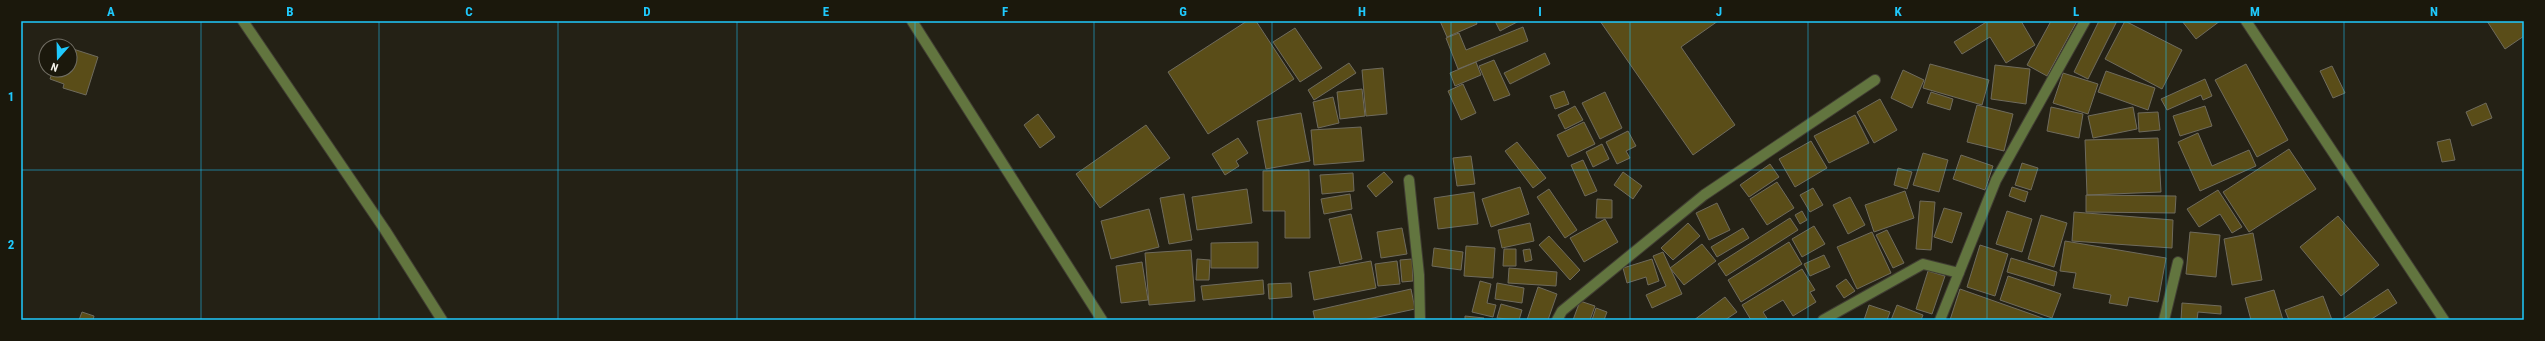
<svg xmlns="http://www.w3.org/2000/svg" width="2545" height="341" font-family="'Roboto Condensed',sans-serif">
  <rect width="100%" height="100%" fill="#242115"/>
  <!-- building -->
  <path fill="#5a4d18" stroke="#6f6b5d" d="M 1247,21 L 1256,21 L 1294,79 L 1208,134 L 1168,72 Z
    M 1440,21 L 1476,21 L 1477,24 L 1447,37 Z
    M 1495,21 L 1519,21 L 1500,31 Z
    M 1600,21 L 1718,21 L 1681,47 L 1735,125 L 1693,155 Z
    M 1988,21 L 2021,21 L 2035,45 L 2006,63 L 1990,37 L 1962,54 L 1954,42 Z
    M 2051,21 L 2077,21 L 2047,76 L 2027,65 Z
    M 2099,21 L 2117,21 L 2088,79 L 2074,72 Z
    M 2125,21 L 2182,50 L 2162,89 L 2105,59 Z
    M 2182,21 L 2220,21 L 2196,39 Z
    M 2487,21 L 2524,21 L 2524,36 L 2505,49 Z
    M 1523,27 L 1528,41 L 1458,69 L 1446,38 L 1459,33 L 1466,50 Z
    M 1295,28 L 1322,68 L 1300,82 L 1273,42 Z
    M 70,48 L 98,57 L 86,95 L 63,88 L 64,84 L 50,79 L 53,70 L 70,70 Z
    M 1545,53 L 1550,64 L 1510,84 L 1504,73 Z
    M 1494,60 L 1510,95 L 1494,101 L 1479,66 Z
    M 1476,62 L 1481,75 L 1455,86 L 1450,73 Z
    M 1349,63 L 1356,73 L 1314,100 L 1308,90 Z
    M 1930,64 L 1989,80 L 1982,105 L 1923,88 Z
    M 2246,64 L 2288,140 L 2257,157 L 2215,80 Z
    M 1995,65 L 2030,69 L 2026,104 L 1991,99 Z
    M 2332,66 L 2345,93 L 2333,98 L 2320,71 Z
    M 1383,68 L 1387,114 L 1366,116 L 1362,70 Z
    M 1903,70 L 1924,80 L 1912,108 L 1891,98 Z
    M 2106,71 L 2155,88 L 2148,110 L 2098,92 Z
    M 2063,73 L 2098,84 L 2088,114 L 2053,103 Z
    M 2205,79 L 2212,96 L 2203,100 L 2201,95 L 2167,110 L 2161,99 Z
    M 1463,84 L 1476,113 L 1461,120 L 1448,91 Z
    M 1362,89 L 1365,116 L 1340,119 L 1337,92 Z
    M 1564,91 L 1569,104 L 1555,109 L 1550,96 Z
    M 1605,92 L 1622,128 L 1600,139 L 1582,103 Z
    M 1931,92 L 1953,99 L 1950,110 L 1927,103 Z
    M 1333,97 L 1339,123 L 1318,128 L 1313,102 Z
    M 1880,99 L 1897,130 L 1874,143 L 1857,112 Z
    M 2486,103 L 2492,118 L 2472,126 L 2466,112 Z
    M 1977,105 L 2013,114 L 2004,151 L 1967,142 Z
    M 1575,106 L 1583,120 L 1565,129 L 1558,115 Z
    M 2205,106 L 2212,126 L 2180,136 L 2173,116 Z
    M 2051,107 L 2083,114 L 2079,138 L 2047,131 Z
    M 2133,107 L 2137,129 L 2093,138 L 2088,116 Z
    M 2158,112 L 2160,130 L 2139,132 L 2138,113 Z
    M 1301,113 L 1310,161 L 1266,169 L 1257,121 Z
    M 1038,114 L 1055,137 L 1040,148 L 1024,125 Z
    M 1855,115 L 1869,143 L 1829,163 L 1814,136 Z
    M 1584,122 L 1595,144 L 1568,157 L 1557,135 Z
    M 1146,125 L 1170,158 L 1100,208 L 1076,174 Z
    M 1361,127 L 1364,161 L 1314,165 L 1311,130 Z
    M 1628,131 L 1636,146 L 1626,151 L 1630,158 L 1617,164 L 1606,142 Z
    M 2198,133 L 2212,166 L 2249,150 L 2256,166 L 2200,191 L 2178,142 Z
    M 1238,138 L 1248,153 L 1236,161 L 1239,166 L 1225,175 L 1212,154 Z
    M 2158,138 L 2161,192 L 2087,195 L 2085,140 Z
    M 2450,139 L 2455,160 L 2442,162 L 2437,142 Z
    M 1811,141 L 1827,168 L 1795,187 L 1779,159 Z
    M 1517,142 L 1546,178 L 1533,188 L 1505,151 Z
    M 1602,144 L 1609,159 L 1593,167 L 1586,152 Z
    M 2289,149 L 2316,189 L 2249,232 L 2223,192 Z
    M 1923,153 L 1948,160 L 1939,192 L 1913,185 Z
    M 1961,155 L 1993,166 L 1985,190 L 1953,179 Z
    M 1471,156 L 1475,184 L 1457,186 L 1453,158 Z
    M 1583,160 L 1597,191 L 1585,196 L 1571,165 Z
    M 2022,163 L 2038,168 L 2031,190 L 2015,185 Z
    M 1770,164 L 1779,177 L 1749,197 L 1740,185 Z
    M 1898,168 L 1912,172 L 1907,189 L 1894,185 Z
    M 1309,170 L 1310,238 L 1285,238 L 1285,211 L 1263,211 L 1263,171 Z
    M 1384,172 L 1393,182 L 1376,197 L 1367,186 Z
    M 1623,172 L 1642,186 L 1633,199 L 1614,185 Z
    M 1353,173 L 1354,191 L 1322,194 L 1320,175 Z
    M 1777,182 L 1794,208 L 1767,225 L 1750,199 Z
    M 1520,187 L 1529,214 L 1491,227 L 1482,199 Z
    M 2012,187 L 2028,192 L 2025,202 L 2009,196 Z
    M 1813,188 L 1823,205 L 1810,212 L 1800,195 Z
    M 1247,189 L 1252,223 L 1197,230 L 1192,197 Z
    M 1549,189 L 1577,230 L 1565,238 L 1537,197 Z
    M 2218,190 L 2242,227 L 2232,233 L 2220,214 L 2199,227 L 2187,209 Z
    M 1905,191 L 1914,218 L 1874,232 L 1865,205 Z
    M 1474,192 L 1478,224 L 1438,229 L 1434,198 Z
    M 1184,194 L 1192,240 L 1169,244 L 1160,198 Z
    M 1350,194 L 1352,209 L 1324,214 L 1321,199 Z
    M 2086,195 L 2176,196 L 2175,213 L 2086,212 Z
    M 1850,197 L 1865,225 L 1848,234 L 1833,205 Z
    M 1597,199 L 1612,200 L 1612,218 L 1596,218 Z
    M 1920,201 L 1935,202 L 1931,250 L 1916,249 Z
    M 1717,203 L 1730,230 L 1709,240 L 1696,213 Z
    M 1944,208 L 1962,213 L 1952,243 L 1934,237 Z
    M 1149,209 L 1159,247 L 1111,259 L 1101,221 Z
    M 1802,211 L 1807,220 L 1800,224 L 1795,215 Z
    M 2007,211 L 2032,219 L 2022,252 L 1996,244 Z
    M 2074,212 L 2173,220 L 2172,248 L 2072,241 Z
    M 1351,214 L 1362,259 L 1340,264 L 1329,219 Z
    M 2041,215 L 2067,223 L 2054,267 L 2028,259 Z
    M 2338,216 L 2379,265 L 2341,296 L 2300,247 Z
    M 1790,218 L 1798,230 L 1726,276 L 1718,264 Z
    M 1605,219 L 1618,242 L 1584,262 L 1570,238 Z
    M 1530,223 L 1534,241 L 1502,248 L 1498,230 Z
    M 1688,223 L 1700,236 L 1673,260 L 1661,248 Z
    M 1814,226 L 1825,244 L 1802,257 L 1792,239 Z
    M 1402,228 L 1407,254 L 1381,258 L 1377,232 Z
    M 1743,228 L 1749,238 L 1717,257 L 1711,247 Z
    M 1887,230 L 1904,263 L 1893,268 L 1876,235 Z
    M 1872,232 L 1891,273 L 1857,289 L 1837,247 Z
    M 2190,232 L 2220,235 L 2216,277 L 2186,274 Z
    M 2253,233 L 2262,280 L 2232,285 L 2224,239 Z
    M 1549,236 L 1580,270 L 1570,280 L 1539,245 Z
    M 2065,241 L 2166,258 L 2158,302 L 2129,297 L 2127,306 L 2109,303 L 2111,295 L 2073,288 L 2076,273 L 2060,271 Z
    M 1258,242 L 1258,268 L 1211,268 L 1211,243 Z
    M 1789,242 L 1802,264 L 1741,302 L 1728,280 Z
    M 1702,244 L 1716,261 L 1684,285 L 1670,268 Z
    M 1980,245 L 2008,254 L 1995,296 L 1967,287 Z
    M 1466,246 L 1495,248 L 1493,278 L 1464,276 Z
    M 1434,248 L 1463,252 L 1461,270 L 1432,266 Z
    M 1504,249 L 1516,249 L 1516,266 L 1503,266 Z
    M 1530,249 L 1532,260 L 1525,262 L 1523,250 Z
    M 1191,250 L 1195,301 L 1149,305 L 1145,253 Z
    M 1663,252 L 1682,294 L 1652,308 L 1646,295 L 1666,286 L 1653,256 Z
    M 1824,255 L 1830,267 L 1810,276 L 1804,264 Z
    M 2011,258 L 2057,272 L 2054,286 L 2007,272 Z
    M 1197,259 L 1210,260 L 1209,280 L 1196,280 Z
    M 1412,259 L 1413,281 L 1402,282 L 1400,260 Z
    M 1652,259 L 1659,281 L 1648,285 L 1646,277 L 1627,283 L 1623,268 Z
    M 1371,261 L 1376,288 L 1314,300 L 1309,272 Z
    M 1397,261 L 1400,284 L 1378,286 L 1375,264 Z
    M 1142,262 L 1148,300 L 1121,303 L 1116,266 Z
    M 1509,268 L 1557,272 L 1556,286 L 1508,283 Z
    M 1802,269 L 1815,290 L 1810,292 L 1816,302 L 1793,316 L 1783,300 L 1763,312 L 1768,320 L 1751,320 L 1742,305 Z
    M 1928,271 L 1945,276 L 1932,314 L 1916,309 Z
    M 2008,276 L 2061,294 L 2052,318 L 2000,300 Z
    M 1846,279 L 1855,291 L 1844,298 L 1836,286 Z
    M 1263,280 L 1264,294 L 1203,300 L 1201,286 Z
    M 1480,281 L 1491,284 L 1487,303 L 1496,305 L 1493,317 L 1472,312 Z
    M 1291,283 L 1292,297 L 1269,299 L 1268,284 Z
    M 1497,283 L 1524,288 L 1522,303 L 1495,299 Z
    M 1538,287 L 1557,294 L 1548,320 L 1527,320 Z
    M 1411,289 L 1415,309 L 1364,320 L 1315,320 L 1313,311 Z
    M 1960,289 L 2048,320 L 1950,320 Z
    M 2388,289 L 2397,303 L 2370,320 L 2341,320 Z
    M 2274,290 L 2283,320 L 2251,320 L 2245,298 Z
    M 2323,296 L 2332,320 L 2289,320 L 2285,310 Z
    M 1725,297 L 1737,312 L 1725,320 L 1694,320 Z
    M 1580,301 L 1595,306 L 1590,320 L 1573,320 Z
    M 2182,303 L 2221,306 L 2221,314 L 2198,312 L 2197,320 L 2181,320 Z
    M 1501,304 L 1522,310 L 1519,320 L 1497,318 Z
    M 1869,305 L 1890,312 L 1887,320 L 1864,320 Z
    M 1897,305 L 1923,315 L 1921,320 L 1891,320 Z
    M 1596,308 L 1607,312 L 1604,320 L 1592,320 Z
    M 82,312 L 94,316 L 93,320 L 79,320 Z
    M 1465,316 L 1484,318 L 1483,320 L 1465,320 Z"/>
  <g fill="none" stroke-linecap="round" stroke-linejoin="round">
    <!-- minor casing -->
    <g stroke="#413e33" stroke-width="12">
      <path id="minor" d="M 243,21 L 385,230 L 442,320
        M 912,21 L 1102,320
        M 2246,21 L 2444,320
        M 1409,180 L 1419,275 L 1420,320
        M 1557,320 L 1562,311 L 1704,195 L 1875,80
        M 1823,320 L 1923,264 L 1959,273
        M 1940,320 L 1996,180 L 2085,21
        M 2164,320 L 2178,262"/>
    </g>
    <!-- minor -->
    <use href="#minor" stroke="#62753f" stroke-width="10"/>
  </g>
  <!-- grid -->
  <path fill="none" stroke="#1fc9fd" stroke-width="1" stroke-opacity="0.55" d="M 201,21 L 201,320M 379,21 L 379,320M 558,21 L 558,320M 737,21 L 737,320M 915,21 L 915,320M 1094,21 L 1094,320M 1272,21 L 1272,320M 1451,21 L 1451,320M 1630,21 L 1630,320M 1808,21 L 1808,320M 1987,21 L 1987,320M 2166,21 L 2166,320M 2344,21 L 2344,320M 21,170 L 2524,170"/>
  <!-- border -->
  <rect width="2545" height="341" fill="none" stroke="#1b180c" stroke-width="44"/>
  <!-- north arrow -->
  <g transform="translate(58 58) rotate(200)"><circle r="19" fill="#1b180c" stroke="#716e64"/>
  <path d="M0-3L7 15L0 10L-7 15Z" fill="#1fc9fd"/>
  <text y="-6" font-size="11" font-weight="bold" text-anchor="middle" fill="#f2f0e8">N</text>
  </g>
  <rect x="22" y="22" width="2501" height="297" fill="none" stroke="#1fc9fd" stroke-width="1.5"/>
  <g font-size="13" text-anchor="middle" font-weight="bold" fill="#1fc9fd">
    <text x="111" y="16">A</text>
    <text x="290" y="16">B</text>
    <text x="469" y="16">C</text>
    <text x="647" y="16">D</text>
    <text x="826" y="16">E</text>
    <text x="1005" y="16">F</text>
    <text x="1183" y="16">G</text>
    <text x="1362" y="16">H</text>
    <text x="1540" y="16">I</text>
    <text x="1719" y="16">J</text>
    <text x="1898" y="16">K</text>
    <text x="2076" y="16">L</text>
    <text x="2255" y="16">M</text>
    <text x="2434" y="16">N</text>
    <text x="11" y="101">1</text>
    <text x="11" y="249">2</text>
  </g>
</svg>
